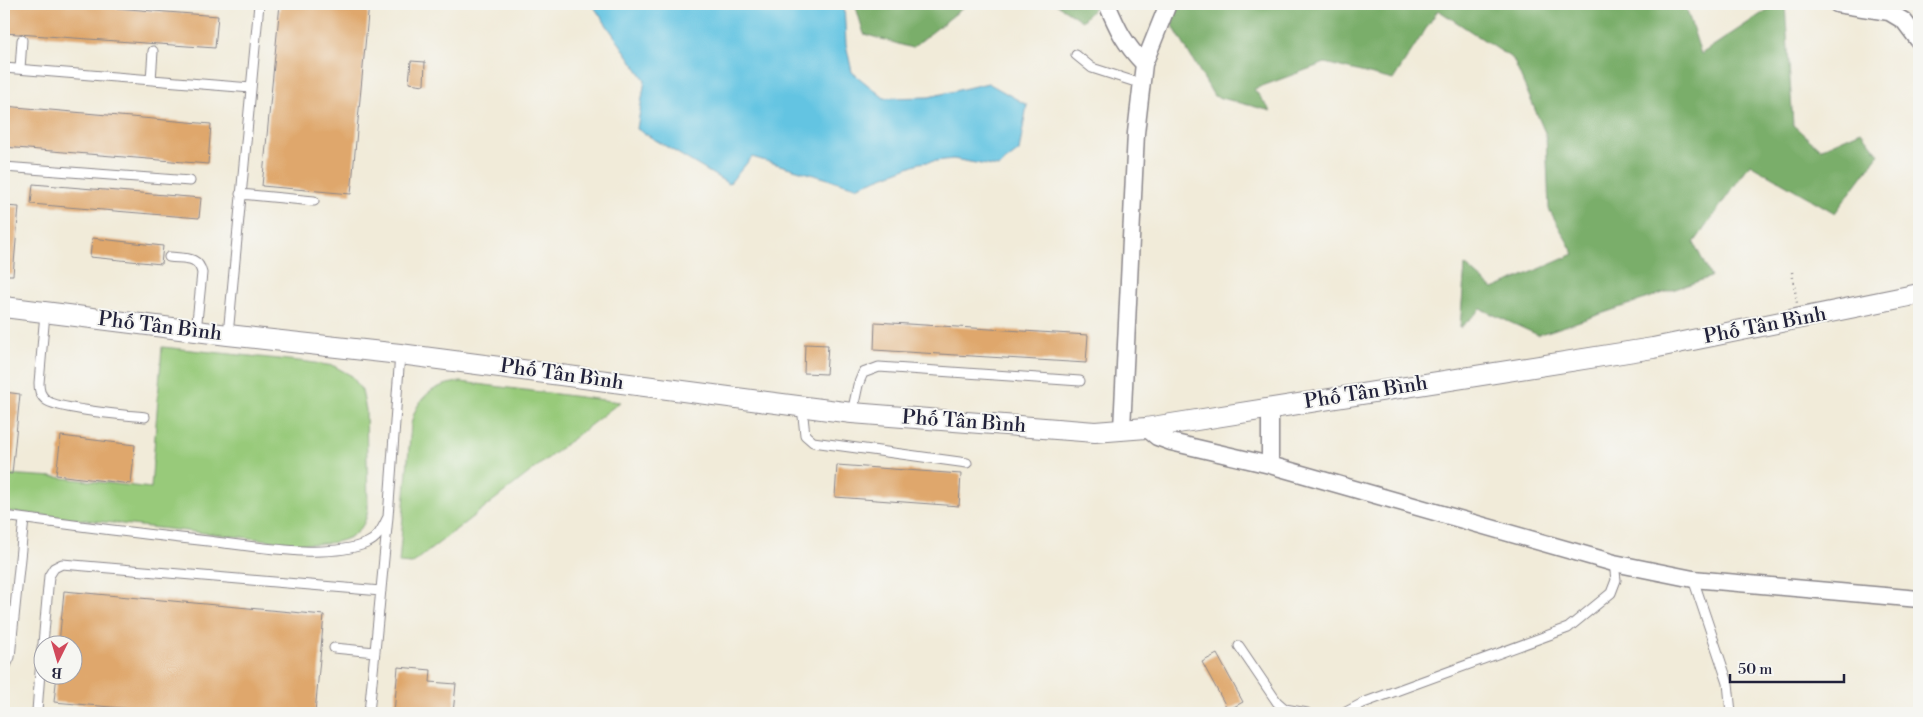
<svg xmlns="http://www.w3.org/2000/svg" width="1923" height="717" font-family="'Libre Bodoni',serif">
  <rect width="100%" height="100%" fill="#f6f6f2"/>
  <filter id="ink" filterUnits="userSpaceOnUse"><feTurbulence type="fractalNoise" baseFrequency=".02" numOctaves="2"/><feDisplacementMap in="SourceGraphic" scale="10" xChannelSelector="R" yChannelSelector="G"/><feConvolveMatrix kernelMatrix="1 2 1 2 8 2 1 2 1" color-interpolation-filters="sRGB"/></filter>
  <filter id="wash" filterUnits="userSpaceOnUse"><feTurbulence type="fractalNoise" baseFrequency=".0096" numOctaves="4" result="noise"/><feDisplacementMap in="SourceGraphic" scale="20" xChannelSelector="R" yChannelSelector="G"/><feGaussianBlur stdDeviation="1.12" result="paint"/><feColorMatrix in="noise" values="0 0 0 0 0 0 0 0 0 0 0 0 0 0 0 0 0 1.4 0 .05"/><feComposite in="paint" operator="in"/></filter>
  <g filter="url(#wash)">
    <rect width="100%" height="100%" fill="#f1ebd9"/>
    <!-- green -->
    <path fill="#98ca7a" stroke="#5d765a" d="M 162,347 L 308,362 L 334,366 L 352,376 L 362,391 L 366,410 L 368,509 C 364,543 332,544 304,544 L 4,511 L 4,474 L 55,477 L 151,488 Z
      M 461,382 L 620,402 L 412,564 L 399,563 L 411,425 C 416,398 433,384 461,382 Z"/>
    <!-- forest -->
    <path fill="#7aae6a" stroke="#4e6852" d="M 855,4 L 968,4 L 912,48 L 864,34 Z
      M 1056,4 L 1098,4 L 1082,21 Z
      M 1160,4 L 1685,4 L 1701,54 L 1776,4 L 1785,4 L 1793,125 L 1820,149 L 1861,131 L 1879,154 L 1835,213 L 1750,164 L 1694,243 L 1711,277 L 1538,335 L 1481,309 L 1460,328 L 1465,265 L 1493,289 L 1574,254 L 1549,209 L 1546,135 L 1513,59 L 1438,10 L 1393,80 L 1325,63 L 1254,89 L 1271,111 L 1214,96 Z"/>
    <!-- water -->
    <path fill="#64c4e2" stroke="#43738e" d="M 592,4 L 844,4 L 846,44 L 852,72 L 884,98 L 929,97 L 988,83 L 1027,105 L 1019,151 L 998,167 L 953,159 L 919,163 L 856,187 L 752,157 L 729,184 L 637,129 L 645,80 Z"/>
    <g id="blocks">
      <!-- building -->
      <path fill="#dfa76c" d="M 4,4 L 64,4 L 218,16 L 215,48 L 4,33 Z
        M 280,4 L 369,4 L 351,194 L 262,186 Z
        M 411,61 L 425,62 L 424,85 L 409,83 Z
        M 4,106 L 211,124 L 208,164 L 4,147 Z
        M 33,184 L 201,198 L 199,218 L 31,204 Z
        M 4,206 L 19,207 L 13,275 L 4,275 Z
        M 92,238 L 163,246 L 161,264 L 90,257 Z
        M 875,322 L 1088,335 L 1086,363 L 874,350 Z
        M 805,344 L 828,345 L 826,374 L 804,373 Z
        M 4,392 L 20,394 L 12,474 L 4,473 Z
        M 61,436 L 135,445 L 131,484 L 56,475 Z
        M 837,465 L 961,474 L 959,506 L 835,497 Z
        M 64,591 L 324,615 L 315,713 L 178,713 L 54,702 L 57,674 L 72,674 L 72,644 L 59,644 Z
        M 1217,654 L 1243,702 L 1228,710 L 1202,662 Z
        M 398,667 L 431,670 L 430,682 L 456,684 L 453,713 L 394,713 Z"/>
    </g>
  </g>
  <g filter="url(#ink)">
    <use href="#blocks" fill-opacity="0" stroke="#8a868a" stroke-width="1"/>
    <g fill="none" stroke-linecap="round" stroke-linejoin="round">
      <!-- service casing -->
      <g stroke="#8a868a" stroke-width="11">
        <path id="service" d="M 1076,55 L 1092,68 L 1142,84
          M 4,68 L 251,88
          M 20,69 L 22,40
          M 151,80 L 153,51
          M 4,167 L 190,181
          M 240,194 L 314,201
          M 169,257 C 184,259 198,255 202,273 L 196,331
          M 45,313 L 39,383 C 39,390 40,395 46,400 C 56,409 127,415 145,417
          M 228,335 L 259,4
          M 802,407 L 805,435 L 813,442 L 967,463
          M 852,413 L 858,385 L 863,373 L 879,367 L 1080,381
          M 4,516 C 72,525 140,534 208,541 C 252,546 326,560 367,543 C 379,538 382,528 388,517
          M 1693,579 L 1728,683 L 1731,713
          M 43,644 L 49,576 L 54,568 L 62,564 L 381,591
          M 1239,646 L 1277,702 L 1285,709 L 1307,713
          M 334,648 L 375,652
          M 4,670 L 10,657 L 24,519
          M 37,711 L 42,647
          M 369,713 L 388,517 L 400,354
          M 1344,713 L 1363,703 L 1568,628 L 1611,593 L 1616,580 L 1614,563"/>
      </g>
      <!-- minor casing -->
      <g stroke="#8a868a" stroke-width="19">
        <path id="minor" d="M 1107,4 C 1118,30 1124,43 1144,64
          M 1837,4 L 1889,12 L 1904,21 L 1919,41
          M 1146,428 L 1157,437 L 1171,442 L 1270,465 L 1614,563 L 1693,579 L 1919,599
          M 1122,429 L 1136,133 L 1144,64 L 1168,4
          M 1270,465 L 1270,408"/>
      </g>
      <!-- tertiary casing -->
      <g stroke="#8a868a" stroke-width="22">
        <path id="tertiary" d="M 4,307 L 228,335 L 400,354 L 852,413 L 1095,432 L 1146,428 L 1653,348 L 1919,294"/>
      </g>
      <!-- path -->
      <path stroke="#8a868a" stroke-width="2.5" stroke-dasharray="1 4" stroke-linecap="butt" d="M 1792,272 L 1797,303"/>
      <!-- service -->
      <use href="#service" stroke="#fff" stroke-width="9"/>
      <!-- minor -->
      <use href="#minor" stroke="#fff" stroke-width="16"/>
      <!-- tertiary -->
      <use href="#tertiary" stroke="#fff" stroke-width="20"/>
    </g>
  </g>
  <g text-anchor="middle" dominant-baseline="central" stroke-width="4" stroke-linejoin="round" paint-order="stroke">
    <!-- street labels -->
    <g font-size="20" fill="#22223b" stroke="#f6f6f2">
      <text transform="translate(1765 326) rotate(-11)">Phố Tân Bình</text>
      <text transform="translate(160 327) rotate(7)">Phố Tân Bình</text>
      <text transform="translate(562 375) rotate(8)">Phố Tân Bình</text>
      <text transform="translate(1366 393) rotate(-9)">Phố Tân Bình</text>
      <text transform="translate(964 422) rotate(4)">Phố Tân Bình</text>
    </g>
  </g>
  <!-- margin -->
  <rect width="1923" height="717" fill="none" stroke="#f6f6f2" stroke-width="20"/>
  <!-- north arrow -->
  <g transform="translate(58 660) rotate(185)"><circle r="24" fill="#f6f6f2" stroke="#a1a1a9"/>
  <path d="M0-4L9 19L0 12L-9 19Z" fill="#d1495b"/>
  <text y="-8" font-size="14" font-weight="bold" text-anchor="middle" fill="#22223b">B</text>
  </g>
  <!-- scale -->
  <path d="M1730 674v8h114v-8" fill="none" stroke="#22223b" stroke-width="2.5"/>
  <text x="1738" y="674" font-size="15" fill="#22223b" stroke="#f6f6f2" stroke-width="4" paint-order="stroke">50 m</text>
</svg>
